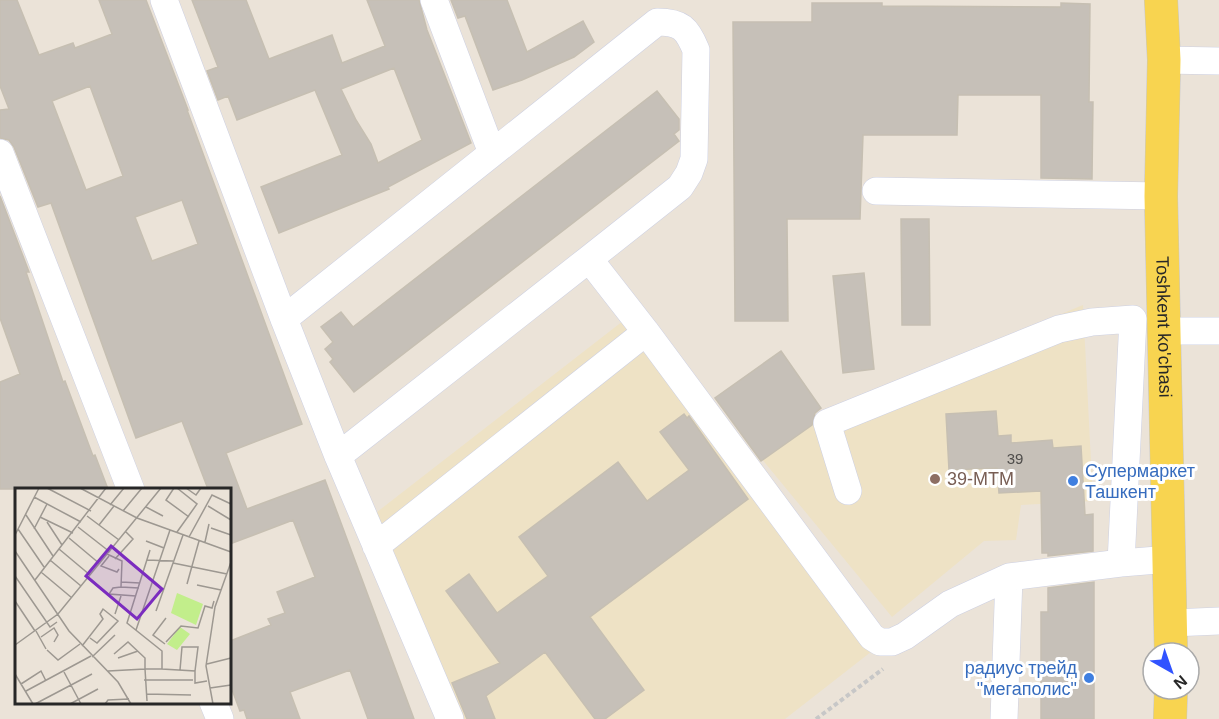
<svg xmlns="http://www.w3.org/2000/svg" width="1219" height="719" font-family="Arial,sans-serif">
  <rect width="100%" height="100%" fill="#ebe3d8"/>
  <!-- education -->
  <path fill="#eee2c5" d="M 1083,305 L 1093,501 L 1021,505 L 1016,540 L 984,541 L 892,617 L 761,458 L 822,413 Z
    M 623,321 L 876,648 L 785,719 L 462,719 L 368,519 Z"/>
  <!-- building -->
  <path fill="#c6c0b8" stroke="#c6bfb2" stroke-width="1.5" fill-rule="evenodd" d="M 0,0 L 17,0 L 39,55 L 73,43 L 75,48 L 112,34 L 99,0 L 146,0 L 188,110 L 187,110 L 302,424 L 226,453 L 247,509 L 325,480 L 414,719 L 368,719 L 350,670 L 290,692 L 300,719 L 247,719 L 244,710 L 240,711 L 230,684 L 230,641 L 271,625 L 268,619 L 285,613 L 277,592 L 315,577 L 293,520 L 230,544 L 230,489 L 208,489 L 182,421 L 136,438 L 51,203 L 38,207 L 14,147 L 9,140 L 0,138 L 0,110 L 9,109 L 0,86 ZM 90,86 L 123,176 L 86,190 L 52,101 ZM 182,200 L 198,244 L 152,261 L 135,217 Z
    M 192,0 L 246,0 L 269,59 L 332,35 L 342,63 L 385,46 L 367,0 L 419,0 L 427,30 L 471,143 L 388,187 L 389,189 L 279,233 L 261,187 L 342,155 L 315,90 L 237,120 L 228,96 L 218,100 L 207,71 L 218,67 ZM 394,68 L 422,140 L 378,163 L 371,144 L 356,120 L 341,89 Z
    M 451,0 L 507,0 L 527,52 L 583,21 L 594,42 L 574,57 L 522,80 L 493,90 L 465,16 L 458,18 Z
    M 812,3 L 882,3 L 882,6 L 1061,7 L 1061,3 L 1090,4 L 1089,102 L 1093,102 L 1092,179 L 1041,178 L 1041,95 L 958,95 L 957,135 L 863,135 L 860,219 L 787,219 L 788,321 L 735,321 L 733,22 L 812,22 Z
    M 657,91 L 679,119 L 679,130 L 674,134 L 679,141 L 354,392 L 330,362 L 333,359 L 325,349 L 333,342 L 321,327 L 341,312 L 353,327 Z
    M 0,196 L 29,272 L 26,272 L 63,382 L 65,381 L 93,456 L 95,455 L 108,489 L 0,489 L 0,382 L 20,374 L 0,318 Z
    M 901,219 L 929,219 L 930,325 L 902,325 Z
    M 864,273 L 874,369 L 843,373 L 833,276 Z
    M 781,351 L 821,408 L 815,413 L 812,425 L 761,461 L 715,398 Z
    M 996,411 L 998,436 L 1011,435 L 1011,443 L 1052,440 L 1053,448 L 1081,446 L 1085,515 L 1093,514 L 1093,551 L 1048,556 L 1048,553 L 1042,553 L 1041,491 L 999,493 L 997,468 L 949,470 L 946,414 Z
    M 684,414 L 687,418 L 689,416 L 748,499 L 590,617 L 644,690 L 605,719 L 595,719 L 545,652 L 486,696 L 495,719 L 467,719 L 452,683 L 500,663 L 446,591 L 469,574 L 497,613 L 548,576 L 519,537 L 618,462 L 647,501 L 689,470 L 660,432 Z
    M 1094,582 L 1094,719 L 1041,719 L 1041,612 L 1048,612 L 1048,588 Z"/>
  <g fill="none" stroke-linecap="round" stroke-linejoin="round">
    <!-- minor casing -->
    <g stroke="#cdd0e2" stroke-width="28">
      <path id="minor" d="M 164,0 L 284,319 L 338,456 L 450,719
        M 434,0 L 492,153
        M 1164,60 L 1219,61
        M 0,153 L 131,490
        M 876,191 L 1161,196
        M 284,319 L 657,22 C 681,22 687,28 696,50 L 694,159 L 689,173 L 680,187 L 589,259
        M 1164,331 L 1219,331
        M 338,456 L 589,259 L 646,332 L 872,637 L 880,642 L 892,642 L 905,636 L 950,604 L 1009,577 L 1121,563 L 1170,559
        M 848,491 L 827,423 L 1059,329 L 1092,322 L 1133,319 L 1121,563
        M 376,546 L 646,332
        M 1172,623 L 1219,621
        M 213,702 L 220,719
        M 1004,719 L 1009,577"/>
    </g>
    <!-- major casing -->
    <g stroke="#c7c7c7" stroke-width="34">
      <g id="major">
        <path id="s1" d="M 1161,0 L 1164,60 L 1161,196 L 1171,653"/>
        <path d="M 1170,719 L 1171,689"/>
      </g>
    </g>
    <!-- path -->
    <path stroke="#c7c7c7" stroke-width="4" stroke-dasharray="4.5 3" stroke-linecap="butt" d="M 816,719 L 883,669"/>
    <!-- minor -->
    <use href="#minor" stroke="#fff" stroke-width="27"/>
    <!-- major -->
    <use href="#major" stroke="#f8d450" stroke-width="33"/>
  </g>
  <!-- markers -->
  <circle fill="#8d6e63" stroke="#fff" stroke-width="2" cx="935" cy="479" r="6"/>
  <g fill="#3f7fe0" stroke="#fff" stroke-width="2">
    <circle cx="1073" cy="481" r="6"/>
    <circle cx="1089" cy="678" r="6"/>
  </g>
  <g text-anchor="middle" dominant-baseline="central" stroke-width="6" stroke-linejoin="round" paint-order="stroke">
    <!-- number labels -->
    <g font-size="15" fill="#4f4d4b">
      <text x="1015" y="458">39</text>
    </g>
    <!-- street labels -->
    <g font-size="18" fill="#272727" stroke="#fff">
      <text stroke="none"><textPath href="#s1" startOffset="327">Toshkent ko'chasi</textPath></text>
    </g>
    <!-- shop labels -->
    <g font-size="18" fill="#366cbe" stroke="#fff" text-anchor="start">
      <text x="1085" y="471">Супермаркет<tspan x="1085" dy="21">Ташкент</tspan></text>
      <text x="1077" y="668" text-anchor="end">радиус трейд<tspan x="1077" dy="21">"мегаполис"</tspan></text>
    </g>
    <!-- education labels -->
    <g font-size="18" fill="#785e54" stroke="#fff" text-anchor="start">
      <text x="947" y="479">39-MTM</text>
    </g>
  </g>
  <!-- overview -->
  <g transform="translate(15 488)">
    <rect width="216" height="216" fill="#ebe3d8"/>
    <path d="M 162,105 L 188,116 L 181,137 L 156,125 ZM 165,139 L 175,146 L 162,162 L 152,156 Z" fill="#c2ee8b"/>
    <path fill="none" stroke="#9d9891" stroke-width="1.5" d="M 32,0 L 76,23M 65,0 L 122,30 L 216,64M 159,0 L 151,12 L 174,29M 162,0 L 182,16 L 162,44M 171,0 L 181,7 L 186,0M 19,9 L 66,34M 95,17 L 109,0M 193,18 L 216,32M 131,19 L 148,28M 108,23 L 127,0M 11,27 L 38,68M 72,28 L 104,52M 25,29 L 58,45M 32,34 L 47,57M 84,37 L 99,18M 63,39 L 95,64M 196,40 L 216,47M 3,41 L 29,79M 19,41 L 32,16M 0,47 L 24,0M 174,49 L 197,7 L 216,16M 54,50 L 85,76M 131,53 L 149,60M 190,54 L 194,36M 44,61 L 75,87M 135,62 L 112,135 L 147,163 L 147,181 L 180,183 L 180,195 L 192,193M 0,63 L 54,143 L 103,194 L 116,216M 92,66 L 107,73 L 106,99 L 124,100M 94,68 L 86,78 L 102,84 L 104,81M 100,71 L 118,51 L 111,44M 35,72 L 66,98M 132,72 L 158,73M 158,75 L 212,86M 26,84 L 57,110M 0,88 L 35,139 L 42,134M 20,92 L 91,0M 106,94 L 125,95M 172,96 L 184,53M 182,97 L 206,102M 106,99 L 98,100 L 94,106 L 121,108M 0,113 L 20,143M 141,123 L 168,47M 100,126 L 106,108M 121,142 L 155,42M 21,143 L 31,161M 26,149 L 39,140 L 43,147 L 39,154M 151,154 L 166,138 L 183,140 L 190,118 L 197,120 L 199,113M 150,156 L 138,147 L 151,130M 0,157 L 43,126 L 146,0M 67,158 L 88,131 L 85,126 L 88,121 L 103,133 L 82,155 L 75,150M 32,162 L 43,172 L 65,156M 77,169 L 100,147M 103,170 L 123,163M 192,176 L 216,170M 165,182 L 167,159 L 183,159 L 180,183M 93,183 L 130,181 L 130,170 L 113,154 L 99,166M 49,184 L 66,216M 0,186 L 18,216M 129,192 L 178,192M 6,196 L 26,183 L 31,193M 195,200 L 216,197M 11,203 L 76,168M 131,206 L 176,207M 132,213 L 130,181 L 147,181M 20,216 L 77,186M 55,216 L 83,201M 90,216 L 93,212 L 114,211M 117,216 L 142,216M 198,216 L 191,178 L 200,119 L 216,74"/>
    <path fill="#7b2cbf" fill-opacity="0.15" stroke="#7b2cbf" stroke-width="3" d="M 96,58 L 147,101 L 122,131 L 71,88 Z"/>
    <rect width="216" height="216" fill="none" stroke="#272727" stroke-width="3"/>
  </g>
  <!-- north arrow -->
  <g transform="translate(1171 671) rotate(140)"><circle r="28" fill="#ffffff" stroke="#a9a9a9" stroke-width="1.5"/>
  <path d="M0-4.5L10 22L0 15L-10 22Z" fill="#3153ff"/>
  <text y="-9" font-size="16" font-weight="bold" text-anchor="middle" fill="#272727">N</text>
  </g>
</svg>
